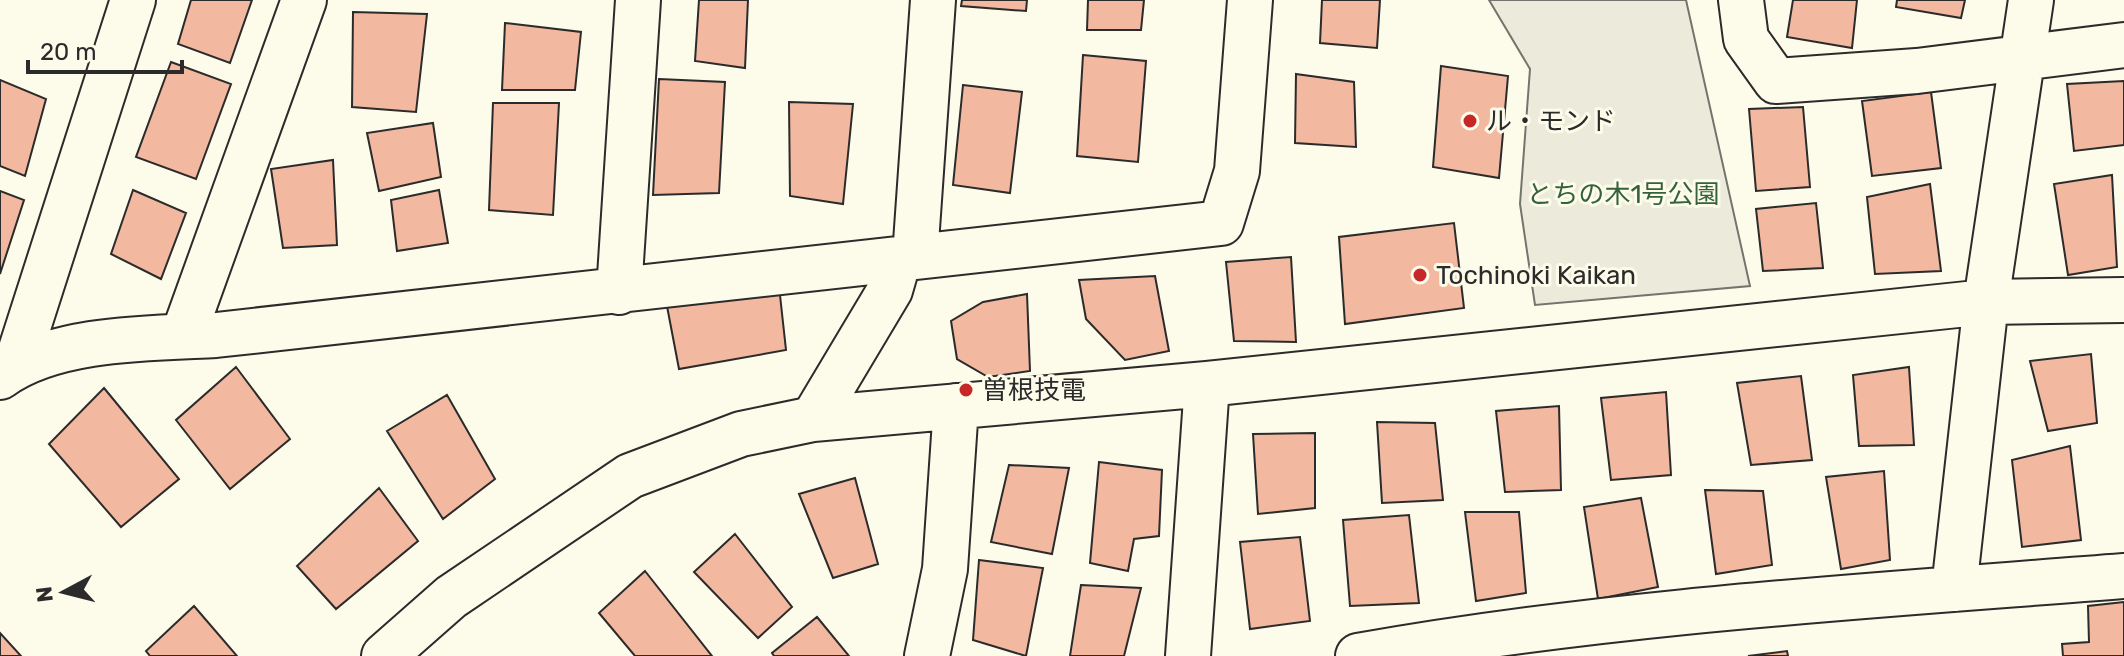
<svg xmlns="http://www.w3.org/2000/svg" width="2124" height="656" font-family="Rubik,'Noto Sans JP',sans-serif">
  <rect width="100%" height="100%" fill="#fdfbea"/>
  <!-- green -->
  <path fill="#ecebdb" stroke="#74746e" stroke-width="2" d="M 1489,0 L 1686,0 L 1750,286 L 1535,305 L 1520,204 L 1530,69 Z"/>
  <!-- building -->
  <path fill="#f2b8a0" stroke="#2b2b2b" stroke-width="2" d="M 191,0 L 252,0 L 230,63 L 178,44 Z
    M 699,0 L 748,0 L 745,68 L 695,61 Z
    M 962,0 L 1027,0 L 1026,11 L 961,6 Z
    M 1088,0 L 1144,0 L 1141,30 L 1087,30 Z
    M 1322,0 L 1380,0 L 1377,48 L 1320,43 Z
    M 1793,0 L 1857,0 L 1852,48 L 1787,37 Z
    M 1897,0 L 1965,0 L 1961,18 L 1896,7 Z
    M 353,12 L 427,14 L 416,112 L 352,107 Z
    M 505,23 L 581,32 L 575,90 L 502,90 Z
    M 1083,55 L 1146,61 L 1138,162 L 1077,156 Z
    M 171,62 L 231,84 L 196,179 L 136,157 Z
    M 1441,66 L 1508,76 L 1499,178 L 1433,167 Z
    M 1296,74 L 1354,82 L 1356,147 L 1295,143 Z
    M 659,79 L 725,82 L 719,193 L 653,195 Z
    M 0,80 L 46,99 L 25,176 L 0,166 Z
    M 2124,81 L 2124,145 L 2074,151 L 2067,84 Z
    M 963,85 L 1022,92 L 1010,193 L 953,185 Z
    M 1931,92 L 1941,168 L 1872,176 L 1862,101 Z
    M 789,102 L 853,104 L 843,204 L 790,196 Z
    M 493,103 L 559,103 L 553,215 L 489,210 Z
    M 1803,107 L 1810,187 L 1756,191 L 1749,109 Z
    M 433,123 L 441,177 L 379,191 L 367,133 Z
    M 333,160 L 337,245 L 283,248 L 271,169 Z
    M 2112,175 L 2117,267 L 2068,275 L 2054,184 Z
    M 1930,184 L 1941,271 L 1875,274 L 1867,197 Z
    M 133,190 L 186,213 L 161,279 L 111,254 Z
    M 439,190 L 448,243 L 397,251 L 391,200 Z
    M 0,191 L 24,200 L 0,274 Z
    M 1816,203 L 1823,268 L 1763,271 L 1756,209 Z
    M 1454,223 L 1464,308 L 1345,324 L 1339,237 Z
    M 1291,257 L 1296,342 L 1234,341 L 1226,262 Z
    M 1155,276 L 1169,351 L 1125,360 L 1086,319 L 1079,280 Z
    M 779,286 L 786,350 L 679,369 L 666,301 Z
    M 1027,294 L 1030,371 L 988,377 L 957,359 L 951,321 L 983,302 Z
    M 2091,354 L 2097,423 L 2048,431 L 2030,361 Z
    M 236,367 L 290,439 L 230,489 L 176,420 Z
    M 1909,367 L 1914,445 L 1859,446 L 1853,375 Z
    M 1801,376 L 1812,460 L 1751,465 L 1737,383 Z
    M 104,388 L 179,479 L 121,527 L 49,444 Z
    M 1666,392 L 1671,475 L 1611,480 L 1601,398 Z
    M 447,395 L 495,479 L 443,519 L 387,431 Z
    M 1559,406 L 1561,490 L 1505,492 L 1496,411 Z
    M 1377,422 L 1435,423 L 1443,500 L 1382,503 Z
    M 1315,433 L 1315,508 L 1258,514 L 1253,434 Z
    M 2070,446 L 2081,540 L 2022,547 L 2012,460 Z
    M 1099,462 L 1162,470 L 1159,536 L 1134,539 L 1128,571 L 1090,563 Z
    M 1009,465 L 1069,468 L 1052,554 L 991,542 Z
    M 1884,471 L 1890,560 L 1841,569 L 1826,477 Z
    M 855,478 L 878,564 L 833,578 L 799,494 Z
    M 379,488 L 418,541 L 336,609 L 297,566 Z
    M 1705,490 L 1763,491 L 1772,565 L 1716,574 Z
    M 1641,498 L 1658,587 L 1598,599 L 1584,507 Z
    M 1465,512 L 1519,512 L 1526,593 L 1476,601 Z
    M 1409,515 L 1419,603 L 1350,606 L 1343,520 Z
    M 735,534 L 792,607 L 758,638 L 694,572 Z
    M 1300,537 L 1310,621 L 1250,629 L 1240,542 Z
    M 979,560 L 1043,568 L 1026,656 L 973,640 Z
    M 645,571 L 712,656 L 635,656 L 599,613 Z
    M 1081,585 L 1141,588 L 1124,656 L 1070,656 Z
    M 2124,602 L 2124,656 L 2063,656 L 2062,644 L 2089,642 L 2088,606 Z
    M 194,606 L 237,656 L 150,656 L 146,651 Z
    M 817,617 L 849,656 L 774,656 L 772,653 Z
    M 0,633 L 21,656 L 0,656 Z
    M 1787,651 L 1788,656 L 1748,656 Z"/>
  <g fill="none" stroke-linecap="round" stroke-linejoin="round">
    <!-- street casing -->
    <g stroke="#2b2b2b" stroke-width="48">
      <path id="street" d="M 1741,0 L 1746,39 L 1776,81 L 1917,71 L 2124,45
        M 915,257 L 933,0
        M 619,292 L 638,0
        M 183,336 L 304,0
        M 16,365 L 133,0
        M 0,377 C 54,337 151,338 216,335 L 1221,223 L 1237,171 L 1250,0
        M 813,419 L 890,290 L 899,259
        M 1954,589 L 1986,302 L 2031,0
        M 384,656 L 451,597 L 630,476 L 741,434 L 813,419 L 1207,384 L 1986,302 L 2124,300
        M 927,656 L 945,569 L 956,406
        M 1188,656 L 1207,384
        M 1358,656 C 1611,611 1869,596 2124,576"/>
    </g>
    <!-- street -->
    <use href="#street" stroke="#fdfbea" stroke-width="44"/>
  </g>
  <!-- markers -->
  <g fill="#c62828" stroke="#fdfbea" stroke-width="3">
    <circle cx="1470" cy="121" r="8"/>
    <circle cx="1420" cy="275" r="8"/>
    <circle cx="966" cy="390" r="8"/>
  </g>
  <g text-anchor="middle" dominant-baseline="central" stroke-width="6" stroke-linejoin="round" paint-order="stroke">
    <!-- poi labels -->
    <g font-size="26" fill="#2b2b2b" stroke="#fdfbea" text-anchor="start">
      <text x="1486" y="121">ル・モンド</text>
      <text x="1436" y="275">Tochinoki Kaikan</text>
      <text x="982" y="390">曽根技電</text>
    </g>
    <!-- park labels -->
    <g font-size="26" fill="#34623c" stroke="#fdfbea">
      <text x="1623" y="194">とちの木1号公園</text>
    </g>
  </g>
  <!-- north arrow -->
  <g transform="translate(64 592) rotate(263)" stroke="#fdfbea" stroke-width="6" paint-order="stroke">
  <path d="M0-6L14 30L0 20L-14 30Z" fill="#2b2b2b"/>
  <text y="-12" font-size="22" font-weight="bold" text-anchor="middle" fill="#2b2b2b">N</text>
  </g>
  <!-- scale -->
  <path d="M28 60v12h154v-12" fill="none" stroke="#2b2b2b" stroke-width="4"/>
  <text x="40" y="60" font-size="24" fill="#2b2b2b" stroke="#fdfbea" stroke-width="6" paint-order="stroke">20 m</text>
</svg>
